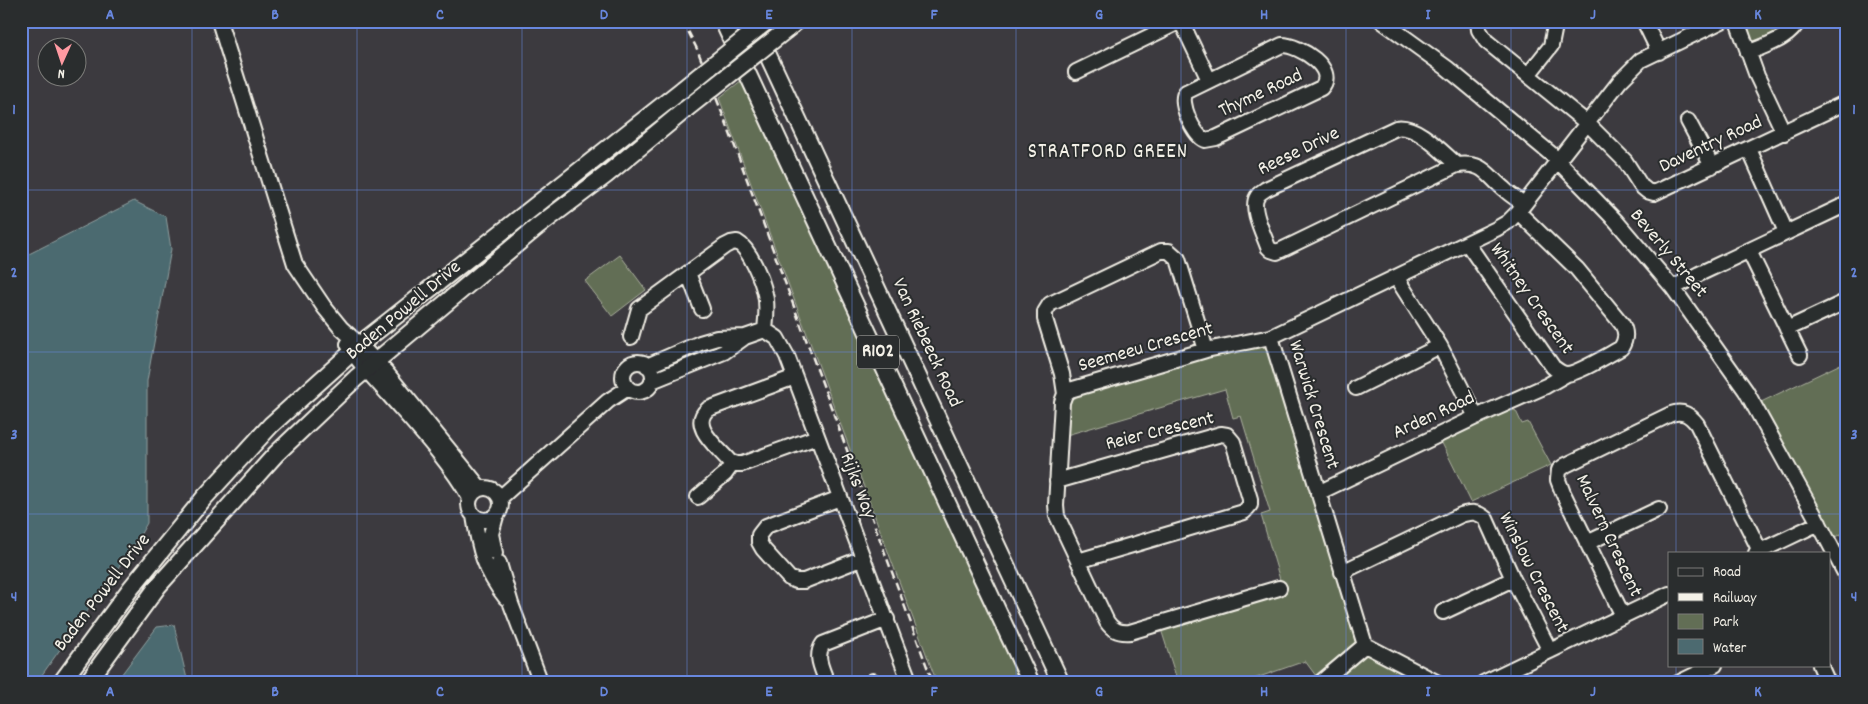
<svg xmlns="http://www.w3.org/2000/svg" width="1868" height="704" font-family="Dekko,sans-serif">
  <rect width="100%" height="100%" fill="#3c3a3f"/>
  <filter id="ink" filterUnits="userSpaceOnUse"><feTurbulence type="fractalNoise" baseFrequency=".02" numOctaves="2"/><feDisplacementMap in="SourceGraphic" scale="10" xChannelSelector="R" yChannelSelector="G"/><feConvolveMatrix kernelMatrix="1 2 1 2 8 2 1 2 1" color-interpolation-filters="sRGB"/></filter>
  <g filter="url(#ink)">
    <!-- green -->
    <path fill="#626e55" stroke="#abb09e" d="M 1741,21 L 1794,21 L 1792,26 L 1752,45 Z
      M 742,80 L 1027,683 L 937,683 L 719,98 Z
      M 620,255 L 646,290 L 612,316 L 585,281 Z
      M 1262,345 L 1268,349 L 1358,640 L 1355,649 L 1319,680 L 1305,661 L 1242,683 L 1178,683 L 1160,626 L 1283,590 L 1261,515 L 1270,512 L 1241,416 L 1233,418 L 1225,389 L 1063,436 L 1065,405 L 1071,395 L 1224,350 Z
      M 1847,361 L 1847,531 L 1835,537 L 1761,402 Z
      M 1510,408 L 1516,411 L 1522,424 L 1528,422 L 1551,465 L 1471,502 L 1441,441 Z
      M 1364,652 L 1425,683 L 1327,683 Z"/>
    <!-- water -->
    <path fill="#4c6a70" stroke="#8fa0a0" d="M 134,201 L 166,217 L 171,249 L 147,381 L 147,523 L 135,544 L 39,679 L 36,683 L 21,683 L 21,258 Z
      M 174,625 L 188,683 L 115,683 L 157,627 Z"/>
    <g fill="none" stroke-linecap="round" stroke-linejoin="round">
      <!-- minor casing -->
      <g stroke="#f4f1e8" stroke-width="18">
        <path id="minor" d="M 219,21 L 295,264 L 324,307 L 341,328 L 360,345 L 385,371 L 480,488
          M 1181,21 L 1209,80
          M 1382,21 L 1447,68 L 1551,154 L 1616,221 L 1673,288 L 1746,391 L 1815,516 L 1847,577
          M 1478,21 L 1479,30 L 1486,41 L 1587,123 L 1625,161 L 1641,186 L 1647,191 L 1654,193 L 1847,102
          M 1644,21 L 1659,52
          M 1737,21 L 1757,76 L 1784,133
          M 1282,45 C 1299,45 1339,69 1321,88 L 1216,138 L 1205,140 C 1194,136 1178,102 1186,92 Z
          M 1748,53 C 1765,45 1790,39 1798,21
          M 1076,72 L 1181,21
          M 1528,75 L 1551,46 L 1554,31
          M 1688,121 L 1712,166
          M 1749,149 L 1786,232
          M 1457,165 C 1442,152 1417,124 1396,128 L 1266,189 C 1263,191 1259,193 1257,197 C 1250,208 1264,235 1268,247 L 1271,250 L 1277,252 L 1457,165 C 1484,162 1486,174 1504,189 C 1510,195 1517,199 1524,204
          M 1467,243 L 1553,367 C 1557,370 1561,374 1567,374 C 1579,373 1608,355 1621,348 C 1626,340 1627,333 1622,324 L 1577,269 L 1518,212
          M 1749,251 L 1800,355
          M 688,273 L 702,309
          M 1396,277 L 1440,346 L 1476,417
          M 1673,288 L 1699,274 L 1847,204
          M 1787,329 L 1847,301
          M 765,330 L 777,338 L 787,356 L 910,683
          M 631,337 L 639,309 L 725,246 L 731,243 L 737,242 C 750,249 762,280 765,294 C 768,306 766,319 765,330
          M 1271,337 L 1365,645 L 1438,683
          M 348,344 C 358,363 375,379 389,395 C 417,427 449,461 470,498
          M623 377a15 15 0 1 1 30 0a15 15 0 1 1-30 0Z
          M 647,366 L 700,343 L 717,338 L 745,337 L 765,330
          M 795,377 L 708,409 C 688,426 719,448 730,462 L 736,464 L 742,464 L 817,437
          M 652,381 L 724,352 L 745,337
          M 1356,388 L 1440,346
          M 1065,394 L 1062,374 L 1045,319 L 1045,312 L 1050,304 L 1161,251 L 1169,251 L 1178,259 L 1206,350
          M 1057,481 L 1221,434 L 1227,435 L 1233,442 L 1250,499 L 1250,505 L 1244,512 L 1078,561
          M469 504a16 16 0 1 1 32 0a16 16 0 1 1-32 0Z
          M 1318,493 L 1476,417 L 1546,386 L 1567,374
          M 698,497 L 725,474 L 733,463
          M 500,498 L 608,401 L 628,388
          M 840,498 L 766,526 L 759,535 L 759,542 L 763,549 L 789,578 L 796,581 L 804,581 L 863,558
          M 474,516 C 479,548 484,571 506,598
          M 1587,543 L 1659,509
          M 495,553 L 491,534 L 496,516
          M 1756,553 L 1819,523
          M 499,563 L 511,604 L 541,683
          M 1342,572 L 1461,515 C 1471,512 1477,511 1486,519 L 1513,579 L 1550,651
          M 1279,588 L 1130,632 C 1120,633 1113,631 1107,622 L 1057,516 L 1056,505 L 1062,402 L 1065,394 L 1070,390 L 1206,350 L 1271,337 L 1496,229 L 1508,222 L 1518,212 L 1620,81 L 1641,60 L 1722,21
          M 1443,612 L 1513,579
          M 1623,616 L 1563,493 L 1558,480 L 1559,470 L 1566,465 L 1671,414 C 1683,410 1690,415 1697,424 L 1760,551
          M 1820,665 L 1828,683
          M 873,681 L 874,683
          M 827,683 C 823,670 814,657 823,644 L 887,619
          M 1320,683 L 1365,645
          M 1483,683 L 1669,594
          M 1678,683 L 1715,665"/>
      </g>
      <!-- major casing -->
      <g stroke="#f4f1e8" stroke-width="20">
        <path id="major" d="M 723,21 L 1031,683
          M 752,21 L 1061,683
          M 786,30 L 797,21
          M 61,683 L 131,588 L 204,498 L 271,425 L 369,337 L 683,89
          M 87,683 L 158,586 L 276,454 L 356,378 L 537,227 L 606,175 L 686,109"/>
      </g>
      <!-- minor -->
      <use href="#minor" stroke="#2a2d2e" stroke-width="14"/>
      <!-- major -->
      <use href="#major" stroke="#2a2d2e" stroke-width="16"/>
      <!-- rail -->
      <path stroke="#f4f1e8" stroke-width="2.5" stroke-dasharray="8 4" stroke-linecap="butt" d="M 683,21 L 697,49 L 728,128 L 933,683"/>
      <!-- major-bridge casing -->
      <g stroke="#f4f1e8" stroke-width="20" stroke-linecap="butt">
        <path id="major-bridge" d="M 683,89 L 767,21
          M 686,109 L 786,30"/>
      </g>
      <!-- major-bridge -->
      <use href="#major-bridge" stroke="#2a2d2e" stroke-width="16"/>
    </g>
  </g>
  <!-- grid -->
  <path fill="none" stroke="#6887de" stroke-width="1" stroke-opacity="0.55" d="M 192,21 L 192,683M 357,21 L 357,683M 522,21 L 522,683M 687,21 L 687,683M 852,21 L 852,683M 1016,21 L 1016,683M 1181,21 L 1181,683M 1346,21 L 1346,683M 1511,21 L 1511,683M 1676,21 L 1676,553M 21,190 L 1847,190M 21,352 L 1847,352M 21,514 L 1847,514M 1676,665 L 1676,683"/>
  <g text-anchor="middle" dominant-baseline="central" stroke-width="4" stroke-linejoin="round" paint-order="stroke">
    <!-- shield labels -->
    <rect fill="#2a2d2e" stroke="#b7b6b0" stroke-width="1" x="857" y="335.5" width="42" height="33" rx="4"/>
    <g font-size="19" font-weight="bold" fill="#f4f1e8">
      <text x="878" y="352">R102</text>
    </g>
    <!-- street labels -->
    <g font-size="20" fill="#f4f1e8" stroke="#2a2d2e">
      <text transform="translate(1261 94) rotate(-25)">Thyme Road</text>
      <text transform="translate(1711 145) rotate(-25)">Daventry Road</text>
      <text transform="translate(1299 152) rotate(-26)">Reese Drive</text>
      <text transform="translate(1668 254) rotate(50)">Beverly Street</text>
      <text transform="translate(1531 299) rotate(55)">Whitney Crescent</text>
      <text transform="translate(404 311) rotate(-40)">Baden Powell Drive</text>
      <text transform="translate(926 343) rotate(65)">Van Riebeeck Road</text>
      <text transform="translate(1146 348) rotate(-16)">Seemeeu Crescent</text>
      <text transform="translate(1313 405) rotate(73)">Warwick Crescent</text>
      <text transform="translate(1434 416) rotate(-25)">Arden Road</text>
      <text transform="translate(1160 432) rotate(-14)">Reier Crescent</text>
      <text transform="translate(857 486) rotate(69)">Rijks Way</text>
      <text transform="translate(1608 536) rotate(65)">Malvern Crescent</text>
      <text transform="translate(1533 573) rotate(63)">Winslow Crescent</text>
      <text transform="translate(103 593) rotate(-52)">Baden Powell Drive</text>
    </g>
    <!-- neighbourhood labels -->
    <g font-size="21" letter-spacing="1" fill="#f4f1e8" stroke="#2a2d2e">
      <text x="1108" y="153">STRATFORD GREEN</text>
    </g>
  </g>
  <!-- margin -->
  <rect width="1868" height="704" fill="none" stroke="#2a2d2e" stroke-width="55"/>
  <!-- legend -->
  <rect x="1668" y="552" width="162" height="115" fill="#2a2d2e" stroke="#7b7b78"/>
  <rect x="1678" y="568" width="25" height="8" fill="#2a2d2e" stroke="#7b7b78"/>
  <text x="1713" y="576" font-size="15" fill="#f4f1e8">Road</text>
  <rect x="1678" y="593" width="25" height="8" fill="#f4f1e8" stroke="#7b7b78"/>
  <text x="1713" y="602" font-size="15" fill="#f4f1e8">Railway</text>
  <rect x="1678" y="614" width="25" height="15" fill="#626e55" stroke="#7b7b78"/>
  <text x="1713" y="626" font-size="15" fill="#f4f1e8">Park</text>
  <rect x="1678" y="639" width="25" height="15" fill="#4c6a70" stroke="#7b7b78"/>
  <text x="1713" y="652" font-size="15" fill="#f4f1e8">Water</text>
  <!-- north arrow -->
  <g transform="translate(62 62) rotate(183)"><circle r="24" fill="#2a2d2e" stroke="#7b7b78"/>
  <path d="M0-4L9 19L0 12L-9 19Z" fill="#ff9aa2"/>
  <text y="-8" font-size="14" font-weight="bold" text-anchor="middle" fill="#f4f1e8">N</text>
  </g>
  <rect x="28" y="28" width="1812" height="648" fill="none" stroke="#6887de" stroke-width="2"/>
  <g font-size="16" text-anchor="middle" font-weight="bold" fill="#6887de">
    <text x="110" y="19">A</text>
    <text x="275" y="19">B</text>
    <text x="440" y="19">C</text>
    <text x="604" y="19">D</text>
    <text x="769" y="19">E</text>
    <text x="934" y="19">F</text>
    <text x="1099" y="19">G</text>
    <text x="1264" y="19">H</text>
    <text x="1428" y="19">I</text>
    <text x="1593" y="19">J</text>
    <text x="1758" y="19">K</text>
    <text x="14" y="114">1</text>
    <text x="1854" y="114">1</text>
    <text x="14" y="277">2</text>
    <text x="1854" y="277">2</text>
    <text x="14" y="439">3</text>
    <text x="1854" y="439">3</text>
    <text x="14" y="601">4</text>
    <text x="1854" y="601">4</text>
    <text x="110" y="696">A</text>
    <text x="275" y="696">B</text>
    <text x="440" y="696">C</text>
    <text x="604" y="696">D</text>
    <text x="769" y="696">E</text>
    <text x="934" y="696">F</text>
    <text x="1099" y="696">G</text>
    <text x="1264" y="696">H</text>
    <text x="1428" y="696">I</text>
    <text x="1593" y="696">J</text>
    <text x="1758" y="696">K</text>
  </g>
</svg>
